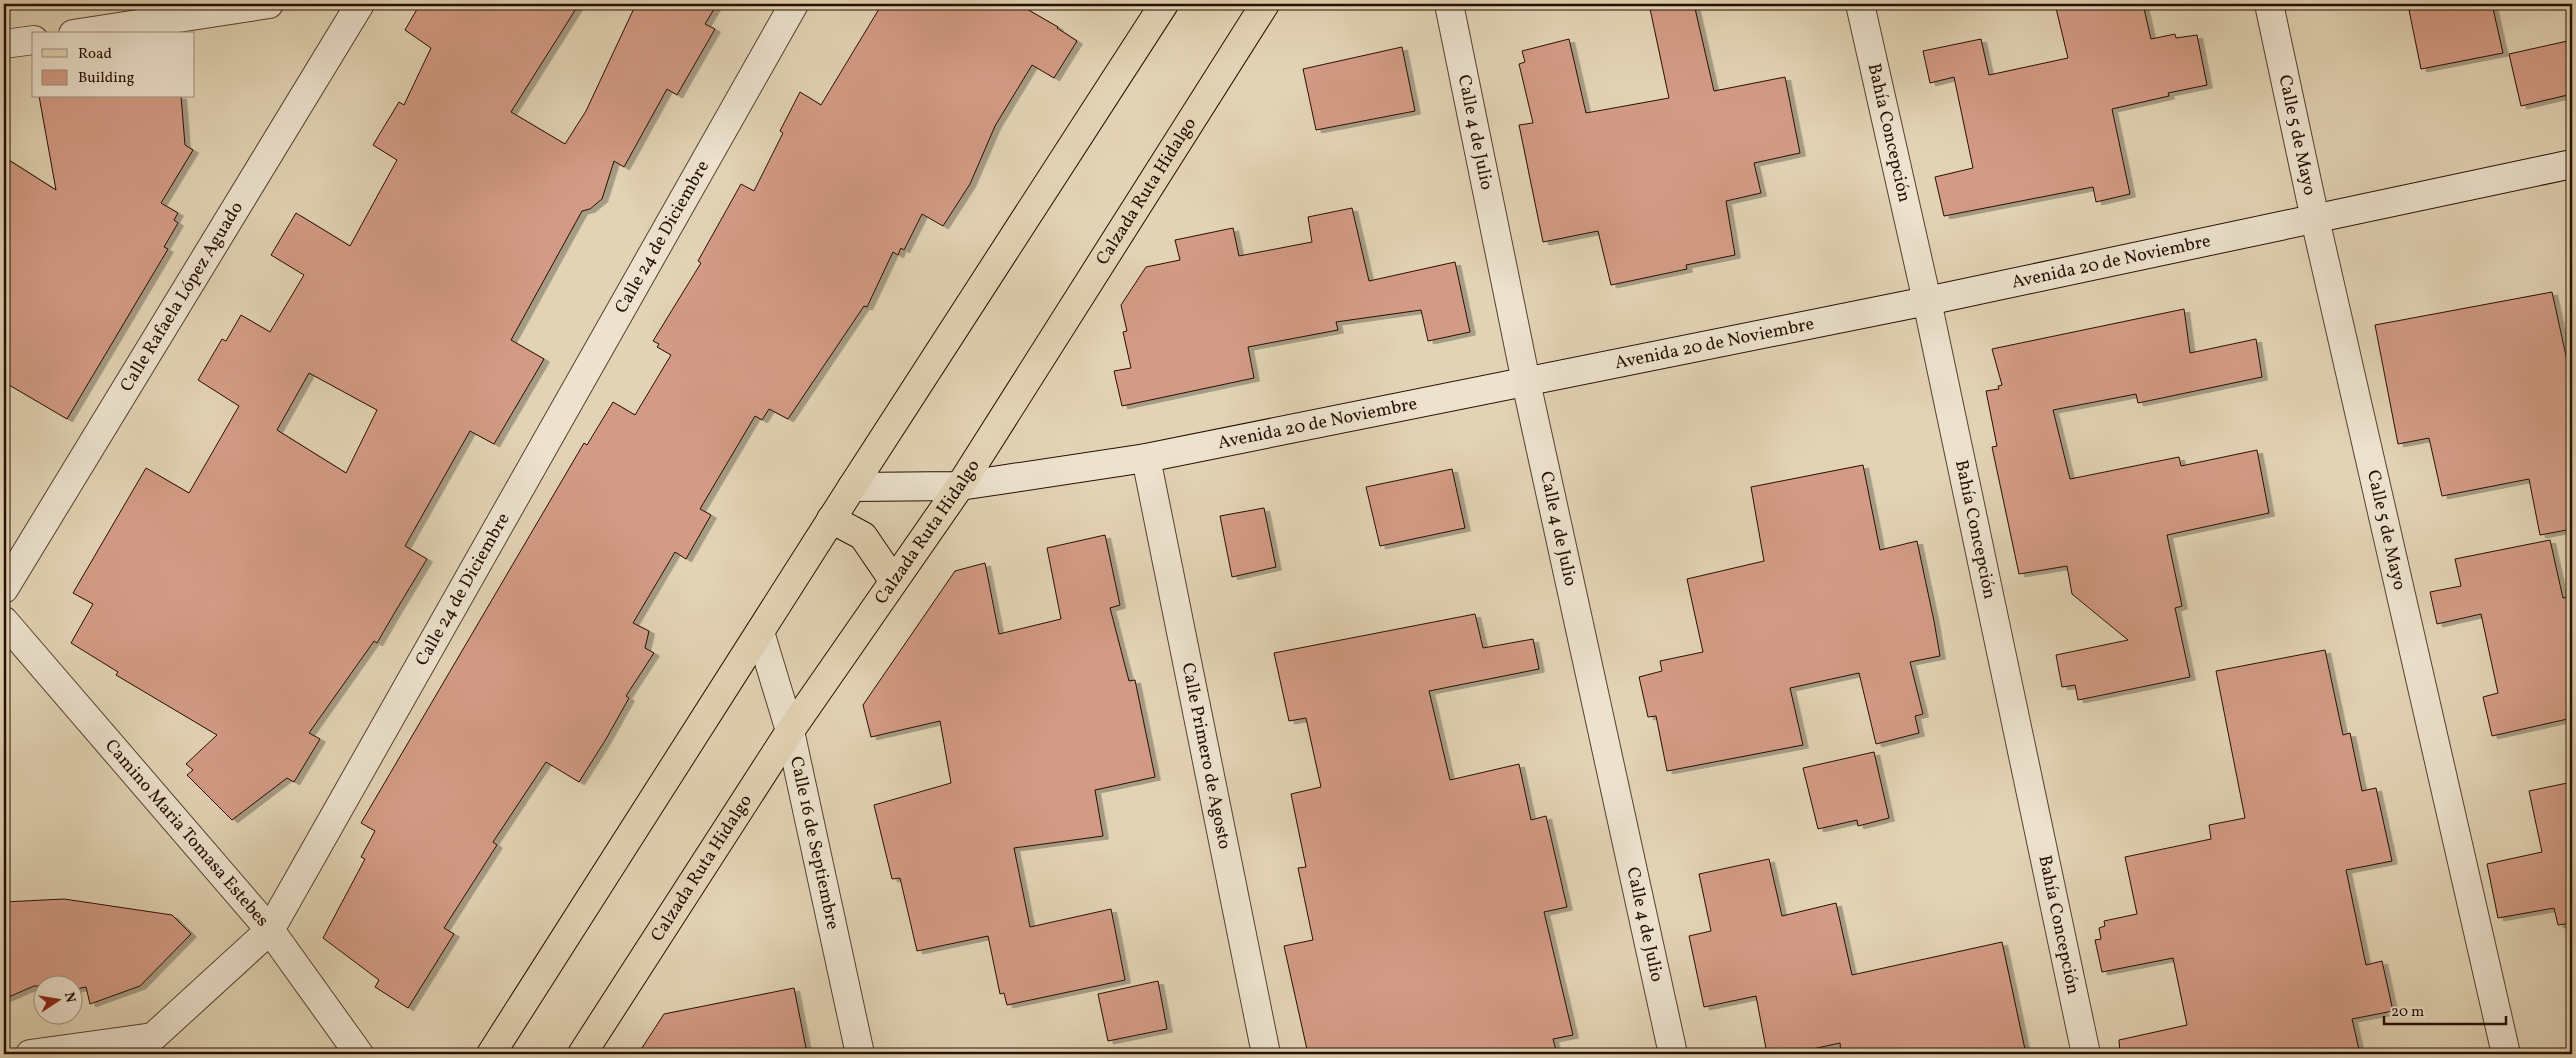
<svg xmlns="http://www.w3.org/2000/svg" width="2576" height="1058" font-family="Vollkorn,serif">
  <defs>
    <filter id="shadow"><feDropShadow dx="5.5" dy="3" stdDeviation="0" flood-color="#0004"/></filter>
  </defs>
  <rect width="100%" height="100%" fill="#e2d3b4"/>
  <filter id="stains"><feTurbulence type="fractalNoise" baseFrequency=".004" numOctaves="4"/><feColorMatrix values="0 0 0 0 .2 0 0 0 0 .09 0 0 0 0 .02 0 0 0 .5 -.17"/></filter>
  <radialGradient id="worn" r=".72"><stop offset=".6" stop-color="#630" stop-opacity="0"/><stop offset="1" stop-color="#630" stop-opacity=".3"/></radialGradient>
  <!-- building -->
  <path fill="#d39b85" stroke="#270f02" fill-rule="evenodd" filter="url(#shadow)" d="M 420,4 L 579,4 L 511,112 L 565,144 L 586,111 L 636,4 L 717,4 L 705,24 L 715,29 L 677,95 L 667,89 L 624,167 L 614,161 L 602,199 L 590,209 L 582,211 L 511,340 L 544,359 L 494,444 L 470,431 L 405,546 L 427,559 L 395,612 L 377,643 L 374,641 L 309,733 L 320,739 L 294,782 L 287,778 L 232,820 L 187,775 L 193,770 L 186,764 L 217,735 L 116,675 L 118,672 L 71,643 L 93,604 L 73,593 L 146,468 L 189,493 L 239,406 L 198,380 L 222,339 L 226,341 L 241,315 L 270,332 L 304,275 L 271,255 L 296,213 L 350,246 L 397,160 L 373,145 L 399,102 L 404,105 L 431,48 L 405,30 ZM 309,373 L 377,410 L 346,473 L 277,430 Z
    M 882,4 L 1018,4 L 1058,27 L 1057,28 L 1077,41 L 1054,78 L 1032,65 L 995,126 L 970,184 L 943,226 L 922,214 L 904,250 L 901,248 L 898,255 L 893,252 L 867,307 L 864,306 L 788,419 L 769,409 L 762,420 L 755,416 L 700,509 L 711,515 L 686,559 L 675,552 L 633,623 L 649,631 L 645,648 L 654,653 L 626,696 L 629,698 L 606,739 L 579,782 L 546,762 L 493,842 L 497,845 L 444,928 L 454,934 L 408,1008 L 375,987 L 379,980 L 323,938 L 365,859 L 361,857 L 375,831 L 361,823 L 584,443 L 587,445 L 613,402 L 635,415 L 671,355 L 657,347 L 659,344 L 653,341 L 701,263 L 698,261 L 741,184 L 754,191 L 783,133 L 780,131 L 800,92 L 821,105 Z
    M 1649,4 L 1694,4 L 1714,91 L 1785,77 L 1800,153 L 1754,163 L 1761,193 L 1726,201 L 1735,255 L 1686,265 L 1687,269 L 1611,285 L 1598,231 L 1543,242 L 1519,125 L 1533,123 L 1519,64 L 1525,62 L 1522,51 L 1569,39 L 1586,113 L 1669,98 Z
    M 2055,4 L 2143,4 L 2151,39 L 2175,34 L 2176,38 L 2197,35 L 2207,85 L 2168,93 L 2169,96 L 2112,109 L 2130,194 L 2096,202 L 2093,187 L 1944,216 L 1935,177 L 1973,168 L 1954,77 L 1930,83 L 1923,51 L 1981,39 L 1989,75 L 2068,58 Z
    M 2437,4 L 2492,4 L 2503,53 L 2421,69 L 2409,10 Z
    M 2572,40 L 2572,94 L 2521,106 L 2509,54 Z
    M 1402,47 L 1415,111 L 1316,130 L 1303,69 Z
    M 39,96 L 181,96 L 185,145 L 193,150 L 161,203 L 178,213 L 174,220 L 178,223 L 164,247 L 168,249 L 67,419 L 4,382 L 4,157 L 56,190 Z
    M 1352,208 L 1369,281 L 1455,262 L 1470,332 L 1428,341 L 1421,310 L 1336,322 L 1338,330 L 1248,347 L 1254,378 L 1122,406 L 1114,371 L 1131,368 L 1123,332 L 1127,331 L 1121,305 L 1146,267 L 1180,260 L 1175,240 L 1233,228 L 1239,256 L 1312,242 L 1308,217 Z
    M 2552,292 L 2572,383 L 2572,529 L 2540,535 L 2529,479 L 2442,496 L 2429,438 L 2398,444 L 2375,325 Z
    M 2184,309 L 2190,353 L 2256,339 L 2262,377 L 2138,403 L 2136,394 L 2053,410 L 2070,479 L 2179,457 L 2181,466 L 2257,450 L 2269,513 L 2167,535 L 2182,606 L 2175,608 L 2190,677 L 2078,700 L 2075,685 L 2062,687 L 2056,655 L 2128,640 L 2072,594 L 2067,566 L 2019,574 L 1992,447 L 1997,446 L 1986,391 L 1999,389 L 1998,386 L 2002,385 L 1992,349 Z
    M 1863,465 L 1880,550 L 1917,541 L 1934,621 L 1940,656 L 1910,662 L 1923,714 L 1915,716 L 1919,733 L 1876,744 L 1859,673 L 1790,688 L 1803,745 L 1667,771 L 1656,716 L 1648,717 L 1639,677 L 1662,671 L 1660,661 L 1703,652 L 1687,579 L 1764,561 L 1751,487 Z
    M 1452,469 L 1465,528 L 1380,546 L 1366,487 Z
    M 1264,508 L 1276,567 L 1232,577 L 1220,516 Z
    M 1105,535 L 1120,605 L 1110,608 L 1129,681 L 1135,680 L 1155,777 L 1095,790 L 1103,836 L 1014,848 L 1030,927 L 1111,909 L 1125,980 L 1007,1005 L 1004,993 L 1000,994 L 988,936 L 917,951 L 900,878 L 892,879 L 874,805 L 951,783 L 940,721 L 871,737 L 863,705 L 955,571 L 985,563 L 999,634 L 1061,619 L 1047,548 Z
    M 2550,540 L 2563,598 L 2572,596 L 2572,718 L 2492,736 L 2483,697 L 2498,693 L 2481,614 L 2437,624 L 2430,592 L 2461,586 L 2455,559 Z
    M 1475,614 L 1483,648 L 1533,639 L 1539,669 L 1429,691 L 1450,780 L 1519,764 L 1531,820 L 1546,816 L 1567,907 L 1544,912 L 1573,1035 L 1553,1039 L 1557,1054 L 1308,1054 L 1284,946 L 1313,940 L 1298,868 L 1306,867 L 1291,794 L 1321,787 L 1306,718 L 1289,721 L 1274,653 Z
    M 2325,650 L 2343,735 L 2350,733 L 2362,791 L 2376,788 L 2392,861 L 2346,870 L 2366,965 L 2382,961 L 2393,1011 L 2352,1019 L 2360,1054 L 2120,1054 L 2119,1040 L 2187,1025 L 2173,958 L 2102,972 L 2095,940 L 2101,939 L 2099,928 L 2105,926 L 2104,921 L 2137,914 L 2125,857 L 2211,839 L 2209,825 L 2245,818 L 2216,671 Z
    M 1874,752 L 1889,818 L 1858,826 L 1857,820 L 1818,829 L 1803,768 Z
    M 2572,782 L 2572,923 L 2558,925 L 2554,908 L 2498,918 L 2487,864 L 2542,852 L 2529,791 Z
    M 1769,859 L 1782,916 L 1836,903 L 1852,975 L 2002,942 L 2026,1054 L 1841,1054 L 1840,1043 L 1789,1054 L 1767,1054 L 1756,996 L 1704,1007 L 1689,936 L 1711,931 L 1699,874 Z
    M 64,899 L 172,915 L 191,934 L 140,986 L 90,1004 L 86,987 L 72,990 L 72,986 L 34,986 L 4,999 L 4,902 Z
    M 1158,981 L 1167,1029 L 1108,1041 L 1098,994 Z
    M 794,988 L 806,1048 L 776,1054 L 638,1054 L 664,1014 Z"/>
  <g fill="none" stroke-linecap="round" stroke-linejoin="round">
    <!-- minor casing -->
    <g stroke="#56402e" stroke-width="30">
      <g id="minor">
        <path id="s1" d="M 1449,4 L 1526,382 L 1673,1054"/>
        <path id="s2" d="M 1860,4 L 1927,301 L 2086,1054"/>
        <path id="s3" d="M 2269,4 L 2315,219 L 2506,1054"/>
        <path d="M 73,34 L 269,4"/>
        <path d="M 4,44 L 34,40"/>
        <path id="s4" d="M 1146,458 L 1266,1054"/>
        <path id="s5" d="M 4,589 L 360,4"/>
        <path id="s6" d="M 760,632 L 790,731 L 860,1054"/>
        <path id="s7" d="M 30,1054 L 153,1037 L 270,930 L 794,4"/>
      </g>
    </g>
    <!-- tertiary casing -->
    <g stroke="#56402e" stroke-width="30">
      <g id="tertiary">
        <path id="s8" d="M 4,621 L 270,930 L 359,1054"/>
      </g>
    </g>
    <!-- secondary casing -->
    <g stroke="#270f02" stroke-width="30">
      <g id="secondary">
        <path id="s9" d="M 852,487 L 960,486 L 1146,458 L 1927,301 L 2572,164"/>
      </g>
    </g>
    <!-- primary casing -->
    <g stroke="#270f02" stroke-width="30">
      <g id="primary">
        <path d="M 831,519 L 863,536 L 893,580"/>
        <path d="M 491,1054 L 852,487 L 1164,4"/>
        <path id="s10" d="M 582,1054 L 790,731 L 960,486 L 1265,4"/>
      </g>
    </g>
    <!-- minor -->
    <use href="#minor" stroke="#ece2ce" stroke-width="28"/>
    <!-- tertiary -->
    <use href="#tertiary" stroke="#ece2ce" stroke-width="28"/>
    <!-- secondary -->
    <use href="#secondary" stroke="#ece2ce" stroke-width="28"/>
    <!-- primary -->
    <use href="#primary" stroke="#e2d3b4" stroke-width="28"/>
  </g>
  <g text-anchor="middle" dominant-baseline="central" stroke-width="4" stroke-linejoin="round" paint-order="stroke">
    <!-- street labels -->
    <g font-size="18" fill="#270f02" stroke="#ece2ce">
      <text stroke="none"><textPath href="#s1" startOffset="131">Calle 4 de Julio</textPath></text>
      <text stroke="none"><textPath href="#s2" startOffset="132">Bahía Concepción</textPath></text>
      <text stroke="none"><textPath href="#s3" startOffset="134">Calle 5 de Mayo</textPath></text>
      <text stroke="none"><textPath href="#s10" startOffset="1031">Calzada Ruta Hidalgo</textPath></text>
      <text stroke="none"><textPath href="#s7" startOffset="1079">Calle 24 de Diciembre</textPath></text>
      <text stroke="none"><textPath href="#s9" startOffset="1281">Avenida 20 de Noviembre</textPath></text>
      <text stroke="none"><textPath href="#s5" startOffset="342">Calle Rafaela López Aguado</textPath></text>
      <text stroke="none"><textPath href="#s9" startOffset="876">Avenida 20 de Noviembre</textPath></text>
      <text stroke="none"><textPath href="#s9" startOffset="471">Avenida 20 de Noviembre</textPath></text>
      <text stroke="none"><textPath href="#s2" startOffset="538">Bahía Concepción</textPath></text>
      <text stroke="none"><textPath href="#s3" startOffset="539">Calle 5 de Mayo</textPath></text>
      <text stroke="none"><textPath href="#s1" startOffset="536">Calle 4 de Julio</textPath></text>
      <text stroke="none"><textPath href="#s10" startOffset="626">Calzada Ruta Hidalgo</textPath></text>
      <text stroke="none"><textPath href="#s7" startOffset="674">Calle 24 de Diciembre</textPath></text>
      <text stroke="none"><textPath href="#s4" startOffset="304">Calle Primero de Agosto</textPath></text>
      <text stroke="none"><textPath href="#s8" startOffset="280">Camino Maria Tomasa Estebes</textPath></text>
      <text stroke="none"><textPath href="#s6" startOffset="218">Calle 16 de Septiembre</textPath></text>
      <text stroke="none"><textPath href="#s10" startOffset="221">Calzada Ruta Hidalgo</textPath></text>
      <text stroke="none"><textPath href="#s1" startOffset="941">Calle 4 de Julio</textPath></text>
      <text stroke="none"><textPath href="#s2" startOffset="942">Bahía Concepción</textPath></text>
    </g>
  </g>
  <!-- margin -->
  <rect width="2576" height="1058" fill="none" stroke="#e2d3b4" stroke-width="20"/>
  <rect x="5" y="5" width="2566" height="1048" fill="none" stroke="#270f02" stroke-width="2.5"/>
  <rect x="10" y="10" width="2556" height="1038" fill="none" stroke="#270f02"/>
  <!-- legend -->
  <rect x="32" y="32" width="162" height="65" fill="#ece2ce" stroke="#9d8e7c"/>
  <rect x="42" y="49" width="25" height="8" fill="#e2d3b4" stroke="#9d8e7c"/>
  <text x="78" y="58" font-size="15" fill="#270f02">Road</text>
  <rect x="42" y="70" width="25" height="15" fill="#d39b85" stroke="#9d8e7c"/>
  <text x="78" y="82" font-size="15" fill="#270f02">Building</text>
  <!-- north arrow -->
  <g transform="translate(58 1000) rotate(78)"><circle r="24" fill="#ece2ce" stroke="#9d8e7c"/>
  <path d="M0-4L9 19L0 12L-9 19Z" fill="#8f2418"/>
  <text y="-8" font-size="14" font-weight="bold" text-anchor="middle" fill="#270f02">N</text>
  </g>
  <!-- scale -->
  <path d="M2384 1016v8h122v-8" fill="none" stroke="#270f02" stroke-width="2.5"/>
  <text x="2391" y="1016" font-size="15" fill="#270f02" stroke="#ece2ce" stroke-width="4" paint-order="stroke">20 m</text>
  <rect width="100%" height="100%" filter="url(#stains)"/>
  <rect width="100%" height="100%" fill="url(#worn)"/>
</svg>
